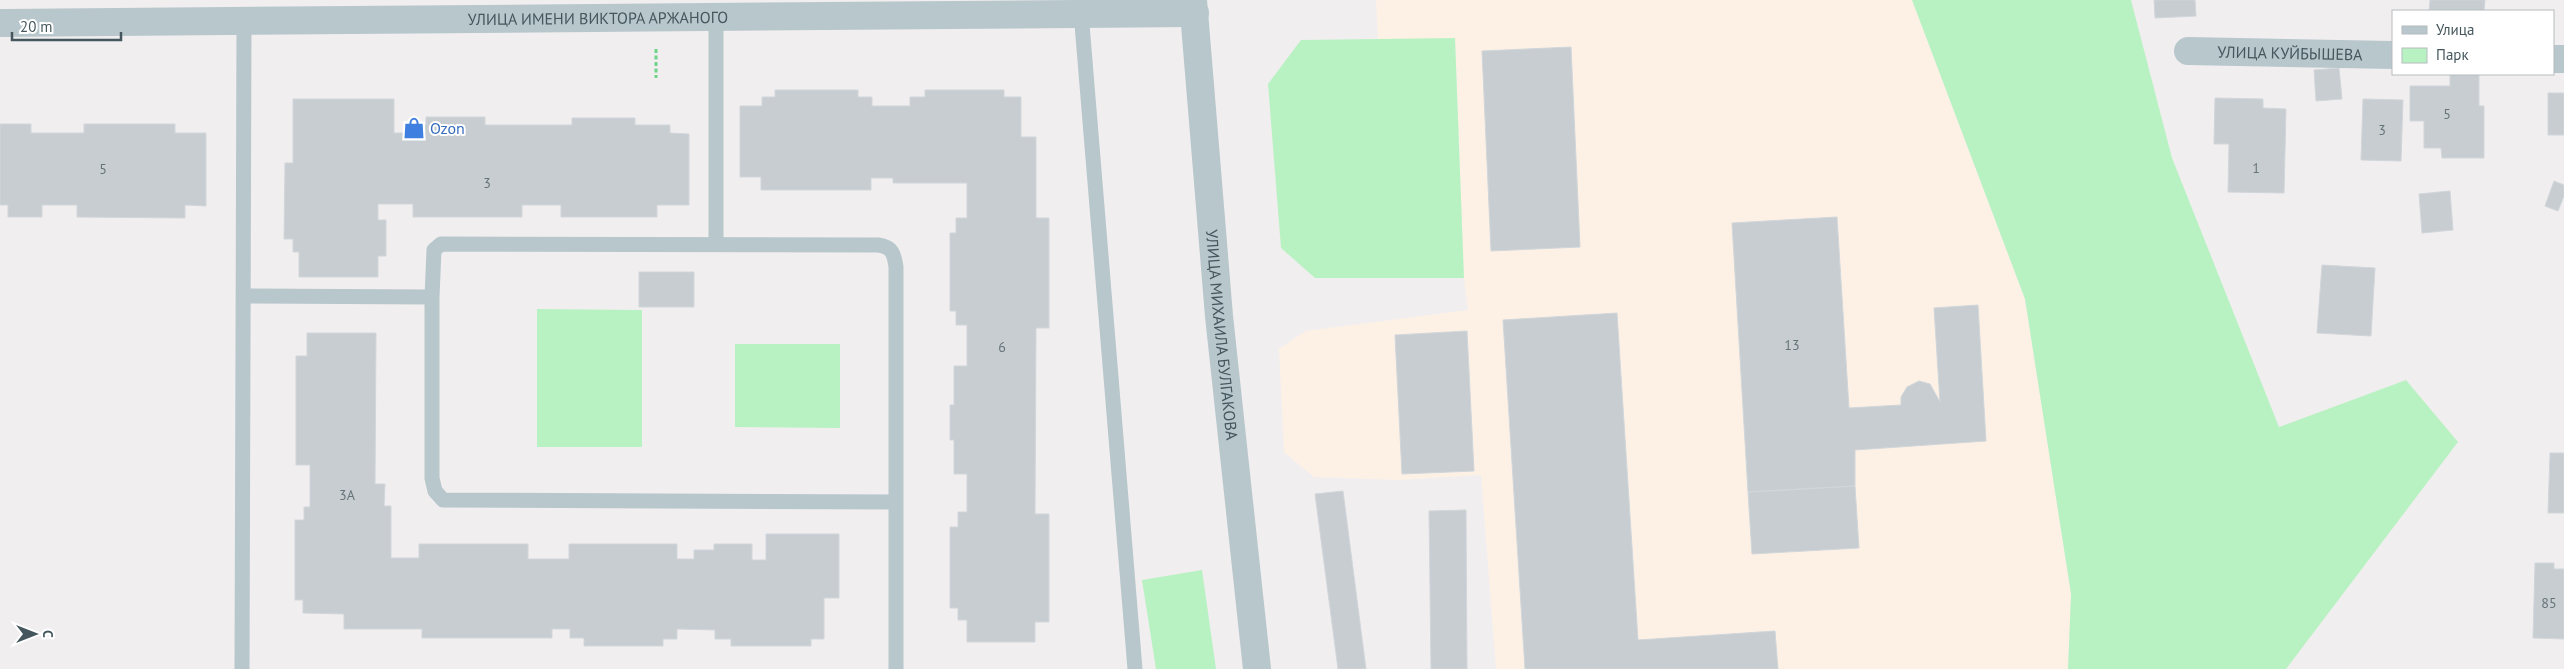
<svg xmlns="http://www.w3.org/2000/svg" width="2564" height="669" font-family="'PT Sans',sans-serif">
  <rect width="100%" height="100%" fill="#f1eeef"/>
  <!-- commercial -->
  <path fill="#fdf1e6" d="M 1376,0 L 1912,0 L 2025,299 L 2071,594 L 2068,669 L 1496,669 L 1481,475 L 1399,480 L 1314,477 L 1284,452 L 1279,349 L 1306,331 L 1468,310 L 1464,278 L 1455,38 L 1378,40 Z"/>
  <!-- green -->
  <path fill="#b9f2c2" d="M 1912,0 L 2131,0 L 2172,158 L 2279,427 L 2406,380 L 2458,442 L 2286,669 L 2068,669 L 2071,594 L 2025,299 Z
    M 1455,38 L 1464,278 L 1315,278 L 1281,248 L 1268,84 L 1301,40 Z
    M 537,309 L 642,310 L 642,447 L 537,447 Z
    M 735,344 L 840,344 L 840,428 L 735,427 Z
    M 1202,570 L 1216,669 L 1156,669 L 1142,580 Z"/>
  <!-- building -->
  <path fill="#c7cdd1" stroke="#d1d6da" d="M 2154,0 L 2195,0 L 2196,16 L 2155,18 Z
    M 2430,0 L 2485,0 L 2484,11 L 2429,11 Z
    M 1571,47 L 1580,247 L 1491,251 L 1482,51 Z
    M 2339,68 L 2342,99 L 2316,101 L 2314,70 Z
    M 2450,74 L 2479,74 L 2479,106 L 2484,106 L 2484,158 L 2442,158 L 2441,148 L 2424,148 L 2424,121 L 2410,121 L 2410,86 L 2450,86 Z
    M 775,90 L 858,90 L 858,97 L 872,97 L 872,106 L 910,106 L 910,97 L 925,97 L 925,90 L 1004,90 L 1004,97 L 1021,97 L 1021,137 L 1036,137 L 1036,218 L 1049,218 L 1049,328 L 1036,328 L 1035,514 L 1049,514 L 1049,622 L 1035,622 L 1035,642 L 967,642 L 967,620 L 958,620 L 958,608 L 950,608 L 950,527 L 958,527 L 958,512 L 967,512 L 967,474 L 954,474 L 954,440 L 950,440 L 950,405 L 954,405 L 954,366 L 967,366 L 967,325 L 956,325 L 956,311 L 950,311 L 950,233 L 956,233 L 956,218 L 967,218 L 967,183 L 893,183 L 893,178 L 871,178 L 871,190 L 761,190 L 761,177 L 740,177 L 740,106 L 762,106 L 762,97 L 775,97 Z
    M 2548,93 L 2564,93 L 2564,135 L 2548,135 Z
    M 2215,98 L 2263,99 L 2263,108 L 2286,109 L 2284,193 L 2228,192 L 2229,144 L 2214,144 Z
    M 293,99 L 394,99 L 394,133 L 407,133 L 407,125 L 426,125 L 426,117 L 485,117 L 485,125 L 572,125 L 572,118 L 635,118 L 635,125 L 670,125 L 670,133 L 689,134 L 689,205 L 657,205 L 657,217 L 561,217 L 561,205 L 522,205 L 522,217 L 413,217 L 413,204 L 378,204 L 378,220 L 386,220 L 386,256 L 378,256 L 378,277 L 299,277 L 299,252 L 293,252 L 293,239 L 284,239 L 285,163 L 293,163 Z
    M 2363,99 L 2403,100 L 2401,161 L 2361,160 Z
    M 0,124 L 31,124 L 31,133 L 84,133 L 84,124 L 175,124 L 175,133 L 206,133 L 206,206 L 185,205 L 185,218 L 77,217 L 77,205 L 42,205 L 42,217 L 8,217 L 8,205 L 0,205 Z
    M 2554,181 L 2564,185 L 2564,196 L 2558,211 L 2545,206 Z
    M 2450,191 L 2453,230 L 2422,233 L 2419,194 Z
    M 1837,217 L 1849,408 L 1901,405 L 1901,397 L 1907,387 L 1919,381 L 1930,384 L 1940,402 L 1934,308 L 1978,305 L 1986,441 L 1855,450 L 1855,486 L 1748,492 L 1732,223 Z
    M 2322,265 L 2375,268 L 2371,336 L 2317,333 Z
    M 639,272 L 694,272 L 694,307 L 639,307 Z
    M 1617,313 L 1638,640 L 1775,631 L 1778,669 L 1525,669 L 1503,320 Z
    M 1467,331 L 1474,471 L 1402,474 L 1395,335 Z
    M 307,333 L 376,333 L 375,484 L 385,484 L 384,506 L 391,506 L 391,558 L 419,558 L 419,544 L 528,544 L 528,559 L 569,559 L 569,544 L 677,544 L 677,559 L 694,559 L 694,550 L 714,550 L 714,544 L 752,544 L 752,560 L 766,560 L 766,534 L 839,534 L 839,598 L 824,598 L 824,639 L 811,639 L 811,646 L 731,646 L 731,639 L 715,639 L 715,630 L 677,629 L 677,639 L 663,639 L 663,646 L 584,646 L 584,638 L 570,638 L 570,629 L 552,629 L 552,638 L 422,638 L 422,629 L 344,629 L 344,614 L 303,613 L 303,600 L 295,600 L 295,520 L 304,520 L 304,507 L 310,507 L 310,465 L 296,465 L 296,356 L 307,356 Z
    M 2550,453 L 2564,453 L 2564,513 L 2548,513 Z
    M 1855,486 L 1859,548 L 1752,554 L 1748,492 Z
    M 1343,491 L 1366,669 L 1338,669 L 1315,494 Z
    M 1466,510 L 1467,669 L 1431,669 L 1429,511 Z
    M 2535,563 L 2554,563 L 2554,569 L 2564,569 L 2564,639 L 2533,638 Z"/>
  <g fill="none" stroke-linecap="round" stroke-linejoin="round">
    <!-- path -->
    <path stroke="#6ed38b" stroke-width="3" stroke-dasharray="4 2.5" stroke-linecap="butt" d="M 656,49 L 656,78"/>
    <!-- lane -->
    <path stroke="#b8c7cc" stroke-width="15" d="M 1080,0 L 1135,669
      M 716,244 L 716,17
      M 243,296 L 432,297 L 432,478 L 435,491 L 443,500 L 896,502
      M 432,297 L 434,250 L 441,244 L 878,245 C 892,247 894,253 896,267 L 896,669
      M 242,669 L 244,21"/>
    <!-- street -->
    <g stroke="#b8c7cc" stroke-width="28">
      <path id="s1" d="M 1193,0 L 1219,316 L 1257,669"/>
      <path id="s2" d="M 0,23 L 1195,13"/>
      <path id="s3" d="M 2188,51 L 2393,55"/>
      <path d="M 2553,59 L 2564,59"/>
    </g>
  </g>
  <!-- icons -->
  <defs>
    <g id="shop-bare" transform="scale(1.725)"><path d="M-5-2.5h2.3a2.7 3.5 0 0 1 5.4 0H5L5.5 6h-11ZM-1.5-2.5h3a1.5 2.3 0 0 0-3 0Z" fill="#3f7fe0" stroke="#fff" stroke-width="2.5" paint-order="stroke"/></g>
  </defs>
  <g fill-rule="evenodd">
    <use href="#shop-bare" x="414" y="128"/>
  </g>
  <g text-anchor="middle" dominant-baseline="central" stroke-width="4" stroke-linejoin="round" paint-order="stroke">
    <!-- number labels -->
    <g font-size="14" fill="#66747a">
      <text x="2447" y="114">5</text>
      <text x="2382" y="130">3</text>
      <text x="2256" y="168">1</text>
      <text x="103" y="169">5</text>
      <text x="487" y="183">3</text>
      <text x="1792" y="345">13</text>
      <text x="1002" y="347">6</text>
      <text x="347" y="495">3А</text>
      <text x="2549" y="603">85</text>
    </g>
    <!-- street labels -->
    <g font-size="16" fill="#45575d" stroke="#fff">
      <text stroke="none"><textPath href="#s2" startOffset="598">УЛИЦА ИМЕНИ ВИКТОРА АРЖАНОГО</textPath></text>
      <text stroke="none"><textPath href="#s3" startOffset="102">УЛИЦА КУЙБЫШЕВА</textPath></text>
      <text stroke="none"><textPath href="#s1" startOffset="336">УЛИЦА МИХАИЛА БУЛГАКОВА</textPath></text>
    </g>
    <!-- shop labels -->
    <g font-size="16" fill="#366cbe" stroke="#fff" text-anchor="start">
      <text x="430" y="128">Ozon</text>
    </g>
  </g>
  <!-- legend -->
  <rect x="2392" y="10" width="162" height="65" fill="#ffffff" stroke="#b5bcbe"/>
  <rect x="2402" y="26" width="25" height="8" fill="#b8c7cc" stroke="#b5bcbe"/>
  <text x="2436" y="35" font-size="15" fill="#45575d">Улица</text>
  <rect x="2402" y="48" width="25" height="15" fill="#b9f2c2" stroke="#b5bcbe"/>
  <text x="2436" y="60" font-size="15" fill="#45575d">Парк</text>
  <!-- north arrow -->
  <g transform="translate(35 634) rotate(90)" stroke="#ffffff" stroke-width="4" paint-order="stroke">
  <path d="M0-4L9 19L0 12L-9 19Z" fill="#45575d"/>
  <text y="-8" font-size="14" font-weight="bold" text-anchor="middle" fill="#45575d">С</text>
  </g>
  <!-- scale -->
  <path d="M12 32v8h109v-8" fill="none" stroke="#45575d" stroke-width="2.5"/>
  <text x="20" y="32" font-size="15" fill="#45575d" stroke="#ffffff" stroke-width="4" paint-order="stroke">20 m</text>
</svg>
